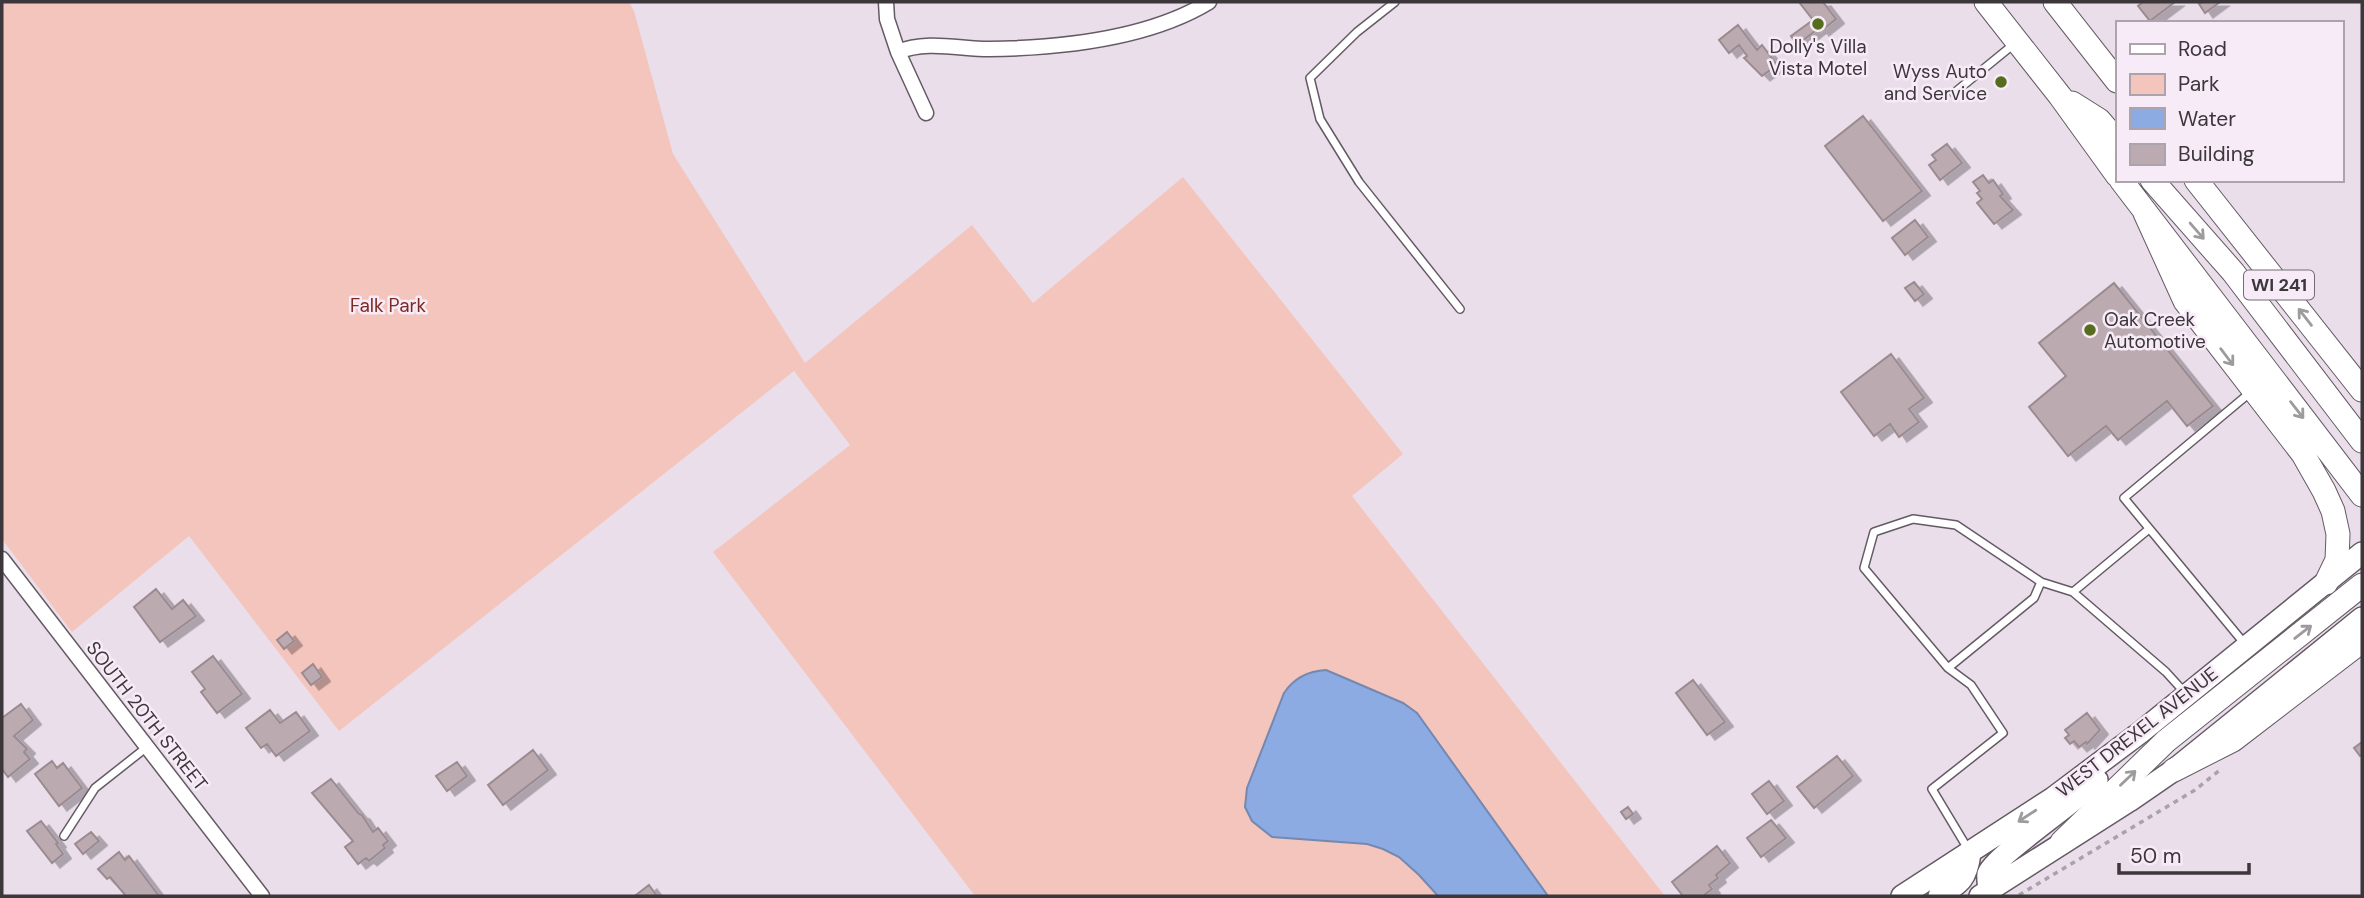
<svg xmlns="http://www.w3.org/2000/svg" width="2364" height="898" font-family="'DM Sans',sans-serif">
  <defs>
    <filter id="shadow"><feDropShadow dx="8" dy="4.5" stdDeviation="0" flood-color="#0004"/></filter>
  </defs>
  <rect width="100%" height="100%" fill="#eadeea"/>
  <!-- green -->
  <path fill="#f4c5bd" d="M 2,2 L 629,2 L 634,11 L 673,154 L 805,363 L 972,225 L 1033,303 L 1183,177 L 1403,454 L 1352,496 L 1665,896 L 975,896 L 713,552 L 850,445 L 794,371 L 339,731 L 189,536 L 72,632 L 2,539 Z"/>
  <!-- water -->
  <path fill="#8cabe2" stroke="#7488b0" stroke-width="2" d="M 1326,670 L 1403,703 L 1417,713 L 1548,896 L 1438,896 L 1419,875 L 1399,857 L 1383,849 L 1367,844 L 1272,837 L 1252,821 L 1245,807 L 1247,788 L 1284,693 C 1294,678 1307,671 1326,670 Z"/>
  <!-- building -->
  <path fill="#bbabb0" stroke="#9b8b90" stroke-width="2" filter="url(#shadow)" d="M 1799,2 L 1823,2 L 1836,19 L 1821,31 L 1819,28 L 1797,45 L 1791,36 L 1813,20 Z
    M 2143,2 L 2175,2 L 2150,21 L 2138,6 Z
    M 2203,2 L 2220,2 L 2205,13 L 2199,4 Z
    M 1738,25 L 1757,50 L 1762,45 L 1777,65 L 1762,76 L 1744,58 L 1747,56 L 1739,45 L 1729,53 L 1719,40 Z
    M 1863,116 L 1922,191 L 1883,221 L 1825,146 Z
    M 1947,144 L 1962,163 L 1940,180 L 1929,165 L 1936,160 L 1932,155 Z
    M 1983,175 L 1989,183 L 1993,180 L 2003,194 L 2000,196 L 2013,210 L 1994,224 L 1977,203 L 1982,199 L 1977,193 L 1980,191 L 1973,182 Z
    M 1915,220 L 1928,237 L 1905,255 L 1892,238 Z
    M 1914,282 L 1924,294 L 1915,301 L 1905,288 Z
    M 2114,283 L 2213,406 L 2187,426 L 2167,401 L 2118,440 L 2106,426 L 2068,456 L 2029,407 L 2066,376 L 2039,343 Z
    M 1891,354 L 1924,398 L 1909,409 L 1919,422 L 1899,437 L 1890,424 L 1874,436 L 1841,392 Z
    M 156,589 L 172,609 L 183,600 L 196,616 L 160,642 L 134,607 Z
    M 287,632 L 294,641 L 284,649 L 277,640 Z
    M 213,656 L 242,694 L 217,713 L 201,692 L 205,689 L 192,672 Z
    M 313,664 L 322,677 L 311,685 L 302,673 Z
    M 1693,680 L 1725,722 L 1707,735 L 1676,693 Z
    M 21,704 L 33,720 L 14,736 L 27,749 L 24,752 L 30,759 L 8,777 L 2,769 L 2,718 Z
    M 270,710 L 280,723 L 296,712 L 310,731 L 276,756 L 267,744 L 261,748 L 246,728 Z
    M 2087,713 L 2100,730 L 2087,744 L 2086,742 L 2079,747 L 2074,741 L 2070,744 L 2065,738 L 2069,735 L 2065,730 Z
    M 2362,742 L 2362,755 L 2360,756 L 2354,748 Z
    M 533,750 L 548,770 L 503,805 L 488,785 Z
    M 1837,756 L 1853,776 L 1814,808 L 1797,787 Z
    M 52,761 L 57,768 L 63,763 L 82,788 L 59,806 L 35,774 Z
    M 457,762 L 467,776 L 447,791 L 436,776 Z
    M 331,779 L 359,814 L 362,815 L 373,832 L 378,828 L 388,841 L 383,845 L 385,848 L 369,861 L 366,858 L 358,864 L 345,847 L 353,841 L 312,793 Z
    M 1769,781 L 1784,801 L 1767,814 L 1752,794 Z
    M 1628,807 L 1633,814 L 1626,819 L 1621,812 Z
    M 1771,820 L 1786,838 L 1761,857 L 1747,838 Z
    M 41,821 L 58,843 L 56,844 L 63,854 L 52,863 L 27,831 Z
    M 91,832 L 99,841 L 83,854 L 75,844 Z
    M 1717,846 L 1730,863 L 1716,875 L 1718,878 L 1709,885 L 1712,889 L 1703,896 L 1683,896 L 1672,882 Z
    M 119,852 L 125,860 L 129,856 L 159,896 L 126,896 L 110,877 L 107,879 L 98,869 Z
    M 649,885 L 657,896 L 638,896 L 636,895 Z"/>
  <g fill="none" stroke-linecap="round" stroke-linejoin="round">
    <!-- lane casing -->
    <g stroke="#645a64" stroke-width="10">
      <path id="lane" d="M 1395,2 L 1357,32 L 1310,78 L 1320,119 L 1359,182 L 1460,309
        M 1954,93 L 2014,44
        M 2149,529 L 2073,592 L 2166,672 L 2186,694
        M 2244,643 L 2124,498 L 2252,391
        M 1948,668 L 2034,598 L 2041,582
        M 64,836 L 95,788 L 147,747
        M 1968,849 L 1932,789 L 2003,733 L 1971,685 L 1948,668 L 1864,568 L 1874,532 L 1913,519 L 1956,525 L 2041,582 L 2073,592"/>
    </g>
    <!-- street casing -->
    <g stroke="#645a64" stroke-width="17">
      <path id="street" d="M 886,2 L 887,19 L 898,52
        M 926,113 L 898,52 C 926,40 960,49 989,49 C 1060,48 1148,39 1209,2
        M 2,559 L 262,896"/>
    </g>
    <!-- secondary casing -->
    <g stroke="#645a64" stroke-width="24">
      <path id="secondary" d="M 1989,891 C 1989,886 1987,878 1988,874 C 1993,857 2078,801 2097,780
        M 1902,896 L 2053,798 L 2141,732 L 2362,553
        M 1939,896 C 1961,883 1967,878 1970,853
        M 1980,896 L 2129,801 L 2174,770 L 2362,618"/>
    </g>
    <!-- primary casing -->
    <g stroke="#645a64" stroke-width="25">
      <path id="primary" d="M 1986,2 L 2060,96 L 2117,175
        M 2055,2 L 2117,81
        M 2072,103 L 2099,120 L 2117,141
        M 2121,180 L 2362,495
        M 2152,180 L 2233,272 L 2362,441
        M 2196,180 L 2362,390
        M 2145,213 L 2185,301 L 2303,454 L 2324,491 L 2333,511 L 2338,534 L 2337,560 L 2326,583
        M 2174,770 L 2233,740 L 2362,641
        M 2062,842 L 2166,741 L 2362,585"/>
    </g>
    <!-- path -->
    <path stroke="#aaa1aa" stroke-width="3.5" stroke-dasharray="5 5" stroke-linecap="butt" d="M 2019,895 L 2195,790 L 2220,770"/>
    <!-- lane -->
    <use href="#lane" stroke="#fff" stroke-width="7"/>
    <!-- street -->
    <use href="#street" stroke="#fff" stroke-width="14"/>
    <!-- secondary -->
    <use href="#secondary" stroke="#fff" stroke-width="21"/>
    <!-- primary -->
    <use href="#primary" stroke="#fff" stroke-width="23"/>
  </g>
  <!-- one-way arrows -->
  <defs><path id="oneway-shaft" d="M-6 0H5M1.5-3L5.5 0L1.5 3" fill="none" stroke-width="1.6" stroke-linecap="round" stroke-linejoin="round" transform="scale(1.75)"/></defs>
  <g stroke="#9d9b9d">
    <use href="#oneway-shaft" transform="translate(2197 231) rotate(49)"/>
    <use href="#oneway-shaft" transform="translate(2305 317) rotate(-128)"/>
    <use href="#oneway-shaft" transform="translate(2227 357) rotate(53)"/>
    <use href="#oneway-shaft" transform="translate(2297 410) rotate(52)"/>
    <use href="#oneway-shaft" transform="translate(2303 632) rotate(-38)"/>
    <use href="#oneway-shaft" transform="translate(2128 778) rotate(-44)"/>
    <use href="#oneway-shaft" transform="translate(2027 816) rotate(147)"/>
  </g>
  <!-- markers -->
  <g fill="#566d1d" stroke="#f7ebf7" stroke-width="2.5">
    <circle cx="1818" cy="24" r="7"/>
    <circle cx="2001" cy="82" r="7"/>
    <circle cx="2090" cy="330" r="7"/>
  </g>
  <g text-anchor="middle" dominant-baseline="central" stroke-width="5" stroke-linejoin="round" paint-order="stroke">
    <!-- shield labels -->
    <rect fill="#f7ebf7" stroke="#736d73" stroke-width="2" x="2244" y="270.5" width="70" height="29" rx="5"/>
    <g font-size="18" font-weight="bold" fill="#3b373b">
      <text x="2279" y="285">WI 241</text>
    </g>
    <!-- poi labels -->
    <g font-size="19" fill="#3b373b" stroke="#f7ebf7">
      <text x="1818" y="46">Dolly's Villa<tspan x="1818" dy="22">Vista Motel</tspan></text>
      <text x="1987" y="71" text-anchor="end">Wyss Auto<tspan x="1987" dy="22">and Service</tspan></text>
      <text x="2104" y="319" text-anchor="start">Oak Creek<tspan x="2104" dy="22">Automotive</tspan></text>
    </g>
    <!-- park labels -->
    <g font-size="19" fill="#7d2a22" stroke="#f7ebf7">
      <text x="388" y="305">Falk Park</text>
    </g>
    <!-- street labels -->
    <g font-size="19" fill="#3b373b" stroke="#f7ebf7">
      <text transform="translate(147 716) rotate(52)">SOUTH 20TH STREET</text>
      <text transform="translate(2137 732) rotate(-38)">WEST DREXEL AVENUE</text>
    </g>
  </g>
  <!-- border -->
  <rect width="2364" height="898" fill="none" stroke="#3b373b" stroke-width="7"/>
  <!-- legend -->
  <rect x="2116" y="21" width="228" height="161" fill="#f7ebf7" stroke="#aca3ac" stroke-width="2"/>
  <rect x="2130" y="44" width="35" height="10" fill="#ffffff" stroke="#aca3ac" stroke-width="2"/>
  <text x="2178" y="56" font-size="21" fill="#3b373b">Road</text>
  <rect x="2130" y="74" width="35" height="21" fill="#f4c5bd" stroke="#aca3ac" stroke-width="2"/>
  <text x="2178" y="91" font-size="21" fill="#3b373b">Park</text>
  <rect x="2130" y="108" width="35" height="21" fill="#8cabe2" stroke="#aca3ac" stroke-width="2"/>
  <text x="2178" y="126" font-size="21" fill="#3b373b">Water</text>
  <rect x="2130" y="144" width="35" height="21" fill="#bbabb0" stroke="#aca3ac" stroke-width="2"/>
  <text x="2178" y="161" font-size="21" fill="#3b373b">Building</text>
  <!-- scale -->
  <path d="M2119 863v10h130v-10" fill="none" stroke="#3b373b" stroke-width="3.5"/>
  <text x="2130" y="863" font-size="21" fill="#3b373b" stroke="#f7ebf7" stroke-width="5" paint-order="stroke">50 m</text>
</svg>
